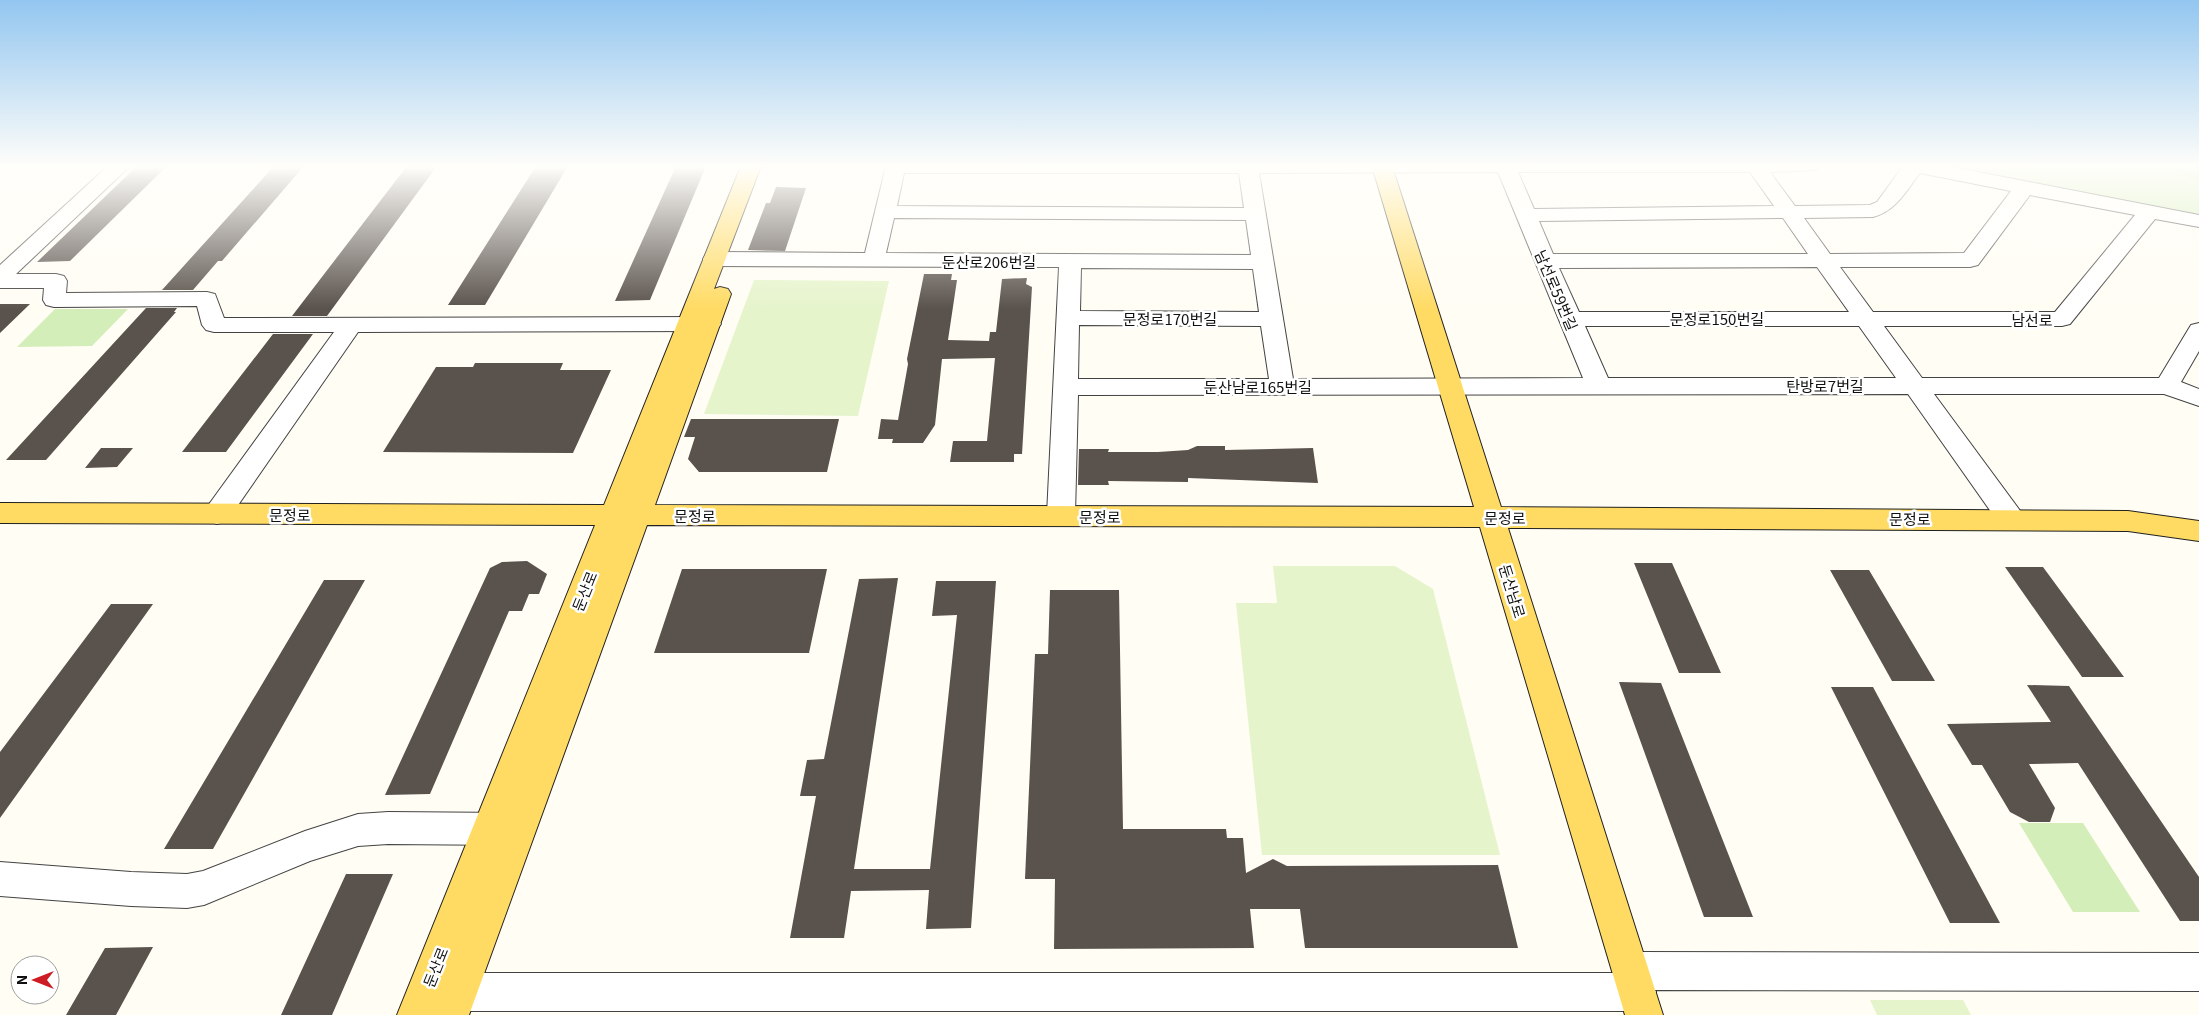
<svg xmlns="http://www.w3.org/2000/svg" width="2199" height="1015" font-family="Georgia,'Noto Sans KR',serif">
  <rect width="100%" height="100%" fill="#fffdf4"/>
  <!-- green -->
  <path fill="#d4eeb9" d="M 1931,166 L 2199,166 L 2199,219 Z
    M 55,309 L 128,309 L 92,346 L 17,347 Z
    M 2019,823 L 2083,823 L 2140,912 L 2073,912 Z"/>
  <!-- forest -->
  <path fill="#b7e097" d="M 2151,166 L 2199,166 L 2199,180 Z"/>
  <!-- pitch -->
  <path fill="#e6f4cc" d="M 754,280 L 889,281 L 858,416 L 704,414 Z
    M 1273,566 L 1395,566 L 1433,589 L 1500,855 L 1262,855 L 1236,603 L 1277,603 Z
    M 1870,1000 L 1963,1000 L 1971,1015 L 1877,1015 Z"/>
  <!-- building -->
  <path fill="#5a524c" d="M 137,166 L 167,166 L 70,261 L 37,262 Z
    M 274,166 L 304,166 L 222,261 L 218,261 L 193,290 L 162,290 Z
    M 407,166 L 437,166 L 327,316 L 292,316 Z
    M 536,166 L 568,166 L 485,305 L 448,305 Z
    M 676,166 L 706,166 L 650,300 L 615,301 Z
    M 776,187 L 806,188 L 785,251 L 748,250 L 766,203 L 770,203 Z
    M 924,274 L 952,274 L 951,280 L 957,280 L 948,340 L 989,341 L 990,332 L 996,332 L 1002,279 L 1027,278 L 1026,284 L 1032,287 L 1022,454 L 1014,454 L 1014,462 L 950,462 L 953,441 L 987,441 L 995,358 L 942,359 L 935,425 L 923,443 L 892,443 L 893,439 L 878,439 L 881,419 L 898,420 L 908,364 L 907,359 Z
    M 0,304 L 30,304 L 0,333 Z
    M 146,308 L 177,308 L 174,312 L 176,312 L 46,460 L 6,460 Z
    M 273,334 L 313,334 L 226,452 L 182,452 Z
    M 475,363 L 563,363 L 560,370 L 611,370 L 573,453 L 383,452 L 436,367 L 473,367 Z
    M 691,419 L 839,419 L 827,472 L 699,472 L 688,459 L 695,437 L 684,437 Z
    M 1197,446 L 1225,446 L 1225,450 L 1313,448 L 1318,483 L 1188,478 L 1188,482 L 1108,481 L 1109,485 L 1078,485 L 1079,449 L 1109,449 L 1108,452 L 1158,452 L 1188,450 Z
    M 101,448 L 133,448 L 117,467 L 85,468 Z
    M 527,561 L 547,574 L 539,594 L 529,594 L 522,611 L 509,611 L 430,794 L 385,795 L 490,568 L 502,562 Z
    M 1634,563 L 1672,563 L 1721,673 L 1679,673 Z
    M 2005,567 L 2043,567 L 2124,677 L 2082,677 Z
    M 682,569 L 827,569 L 809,653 L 654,653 Z
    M 1830,570 L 1869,570 L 1935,681 L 1892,681 Z
    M 898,578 L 854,869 L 930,869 L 957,615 L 932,616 L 936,581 L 996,581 L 971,928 L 926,929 L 929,890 L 851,891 L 844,938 L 790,938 L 816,796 L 800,796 L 807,760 L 824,759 L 859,579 Z
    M 324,580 L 365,580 L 213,849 L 164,849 Z
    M 1050,590 L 1119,590 L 1123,829 L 1226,829 L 1227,838 L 1243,838 L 1246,873 L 1273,859 L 1287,866 L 1498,865 L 1518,948 L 1305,948 L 1300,909 L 1250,909 L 1254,948 L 1054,949 L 1055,879 L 1025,879 L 1035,654 L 1048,654 Z
    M 111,604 L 153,604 L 0,818 L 0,752 Z
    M 1619,682 L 1661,683 L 1753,917 L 1704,917 Z
    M 2027,685 L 2069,686 L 2199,877 L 2199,921 L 2180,921 L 2078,763 L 2029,764 L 2055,808 L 2050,822 L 2029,822 L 2010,812 L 1982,765 L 1972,765 L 1947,724 L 2051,722 Z
    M 1831,687 L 1873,687 L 2000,923 L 1950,923 Z
    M 346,874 L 393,874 L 332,1015 L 281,1015 Z
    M 153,947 L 116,1015 L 66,1015 L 105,948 Z"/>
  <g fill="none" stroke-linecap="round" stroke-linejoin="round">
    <!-- minor casing -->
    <g stroke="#434343" stroke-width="2">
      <path id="minor" d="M 108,166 L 130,166 L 16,274 L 56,274 L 64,276 L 67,281 L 66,293 L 207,292 L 215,294 L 224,318 L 709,317 L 717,319 L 721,324 L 717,329 L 709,331 L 358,332 L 227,521 L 217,524 L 207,521 L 203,514 L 207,507 L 334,332 L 214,332 L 206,330 L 202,325 L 197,306 L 54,307 L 46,305 L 43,300 L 44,288 L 0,288 L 0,265 Z
        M 886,166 L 1819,166 L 1816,170 L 1770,172 L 1795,206 L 1870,205 L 1877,202 L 1903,166 L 1947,166 L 2199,215 L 2199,227 L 2155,219 L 2070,324 L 2062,326 L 1884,326 L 1922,378 L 2159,378 L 2191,325 L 2199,323 L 2199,351 L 2181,382 L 2199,389 L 2199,406 L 2164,394 L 1934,394 L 2021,512 L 2025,519 L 2021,526 L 2011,529 L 2001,526 L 1908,394 L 1078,395 L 1075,515 L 1071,522 L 1061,525 L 1051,522 L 1047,515 L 1059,267 L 714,266 L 706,264 L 703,259 L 706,254 L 714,252 L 865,253 ZM 1498,172 L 1583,378 L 1293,379 L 1259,173 ZM 1518,172 L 1750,172 L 1774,206 L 1534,209 ZM 904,173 L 1239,173 L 1244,208 L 897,206 ZM 1920,173 L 2011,191 L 1964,253 L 1830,254 L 1804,218 L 1873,217 C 1896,211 1906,191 1920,173 ZM 2030,195 L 2135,215 L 2055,312 L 1873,312 L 1840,267 L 1970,267 L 1978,265 ZM 894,218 L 1246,220 L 1251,255 L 886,253 ZM 1783,218 L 1808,254 L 1553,254 L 1539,221 ZM 1817,267 L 1849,312 L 1579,312 L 1559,268 ZM 1081,268 L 1253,269 L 1259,312 L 1080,311 ZM 1079,325 L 1261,326 L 1269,379 L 1078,379 ZM 1585,326 L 1859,326 L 1896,378 L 1608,378 Z
        M 388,812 L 510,813 L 522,818 L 527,829 L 522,840 L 510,845 L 388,844 L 358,846 L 310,861 L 204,905 L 187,908 L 131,906 L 0,896 L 0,862 L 131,872 L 187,874 L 203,871 L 305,831 L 358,814 Z
        M 1631,952 L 2199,953 L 2199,991 L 1655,990 L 1656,992 L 1651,1006 L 1637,1011 L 439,1011 L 425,1006 L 420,992 L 425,978 L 439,973 L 1613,973 L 1618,958 Z"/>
    </g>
    <!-- major casing -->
    <g stroke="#212121" stroke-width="2">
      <path id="major" d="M 741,166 L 761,166 L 714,289 L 720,287 L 728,289 L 731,294 L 655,505 L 1474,507 L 1372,166 L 1392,166 L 1501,507 L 2128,511 L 2199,521 L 2199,541 L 2128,531 L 1508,528 L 1663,1015 L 1625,1015 L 1480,527 L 647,525 L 469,1015 L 397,1015 L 595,525 L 0,523 L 0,503 L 604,505 Z"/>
    </g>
    <!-- minor -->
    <use href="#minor" fill="#fff" fill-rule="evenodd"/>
    <!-- major -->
    <use href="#major" fill="#ffdb64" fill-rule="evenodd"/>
  </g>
  <!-- sky -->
  <linearGradient id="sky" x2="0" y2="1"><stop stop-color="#93c6f0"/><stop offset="0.54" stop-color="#fffefa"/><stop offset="1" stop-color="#fffefa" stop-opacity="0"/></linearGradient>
  <rect width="2199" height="309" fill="url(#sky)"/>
  <g text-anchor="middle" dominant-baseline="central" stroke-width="5" stroke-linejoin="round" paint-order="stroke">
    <!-- street labels -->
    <g font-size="15" fill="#101010" stroke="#fff">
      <text x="989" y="261">둔산로206번길</text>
      <text transform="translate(1557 290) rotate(67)">남선로59번길</text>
      <text x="1170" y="318">문정로170번길</text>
      <text x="1717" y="318">문정로150번길</text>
      <text x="2032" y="319">남선로</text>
      <text x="1825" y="385">탄방로7번길</text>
      <text x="1258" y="386">둔산남로165번길</text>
      <text x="290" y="514">문정로</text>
      <text x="695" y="515">문정로</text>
      <text x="1100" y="516">문정로</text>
      <text x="1505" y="517">문정로</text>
      <text x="1910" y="518">문정로</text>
      <text transform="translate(584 591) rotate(-68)">둔산로</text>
      <text transform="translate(1513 591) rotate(73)">둔산남로</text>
      <text transform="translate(435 967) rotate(-68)">둔산로</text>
    </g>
  </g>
  <!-- north arrow -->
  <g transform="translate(35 980) rotate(270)"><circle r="24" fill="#ffffff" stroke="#9f9f9f"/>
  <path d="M0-4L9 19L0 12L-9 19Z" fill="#cd1c23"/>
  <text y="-8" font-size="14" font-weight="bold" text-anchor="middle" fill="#101010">N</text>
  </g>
</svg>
